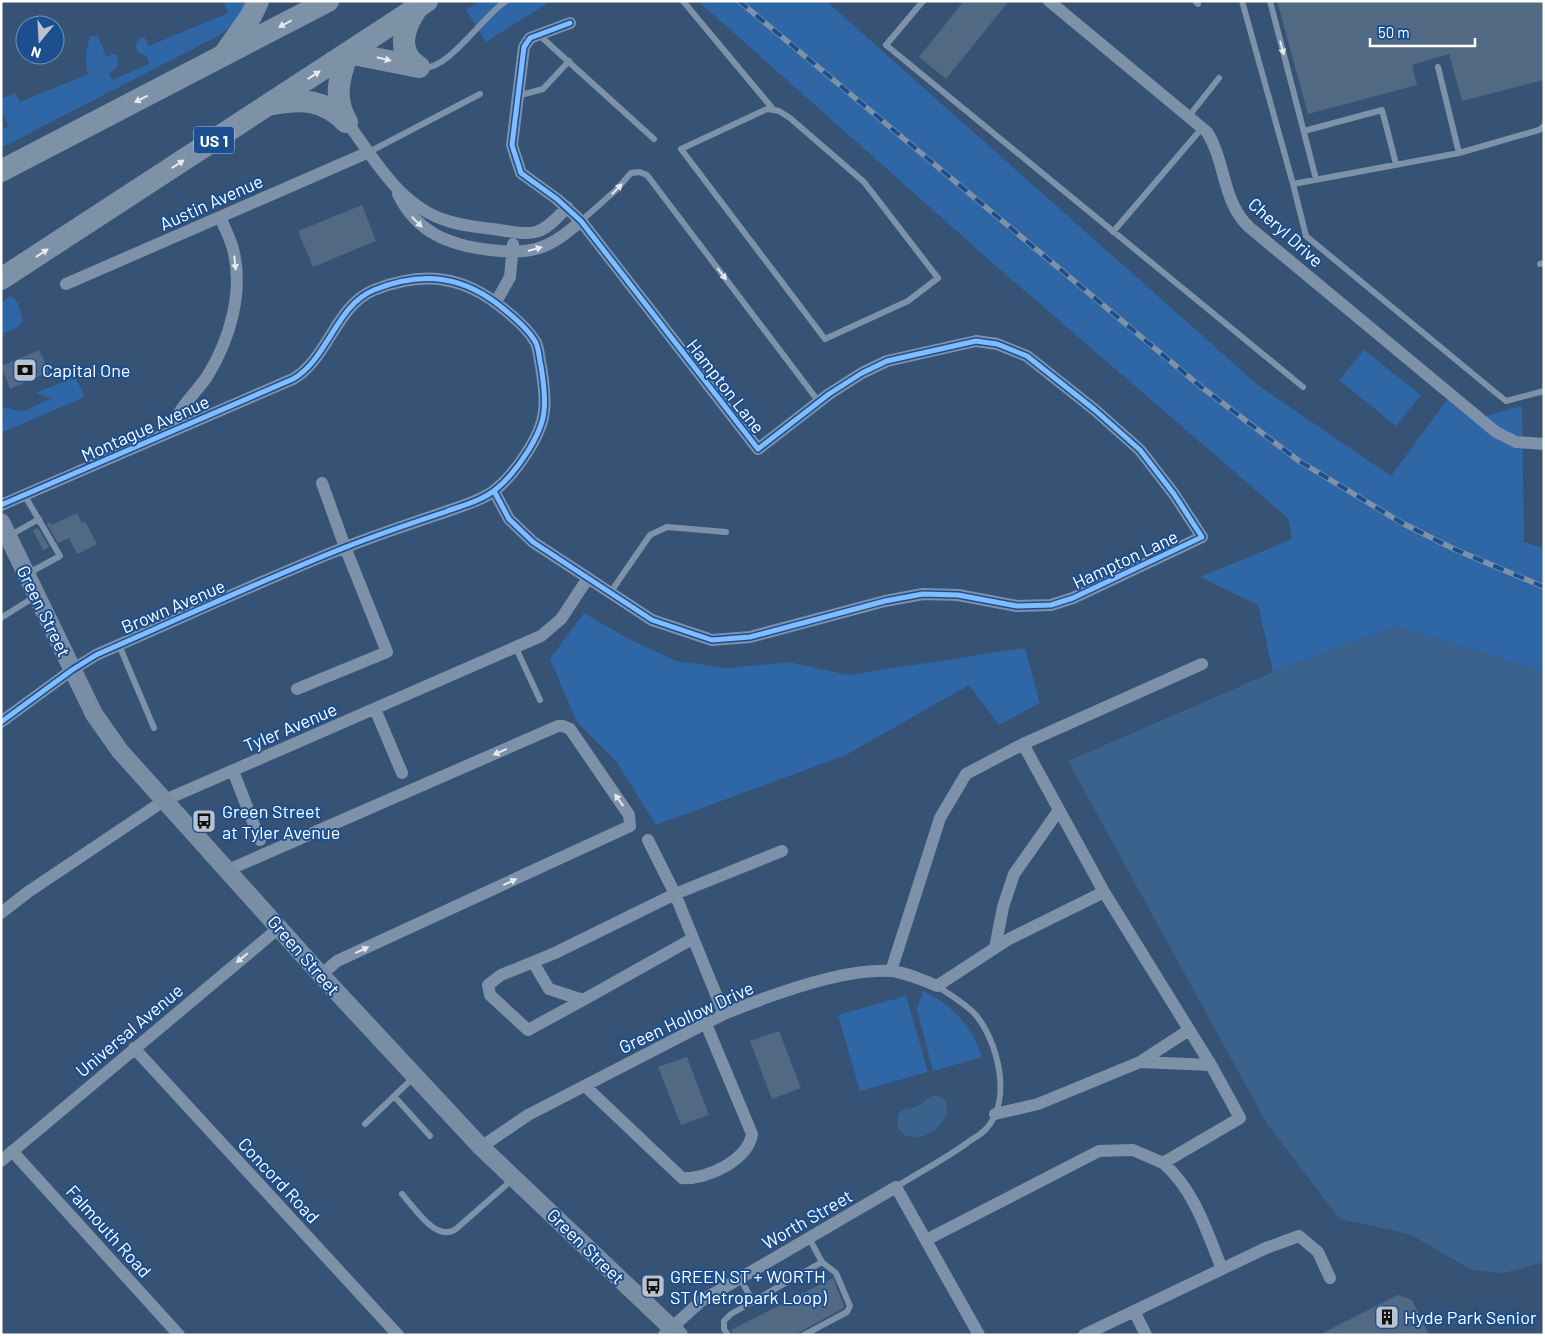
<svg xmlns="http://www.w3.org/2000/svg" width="1545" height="1336" font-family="Barlow,sans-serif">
  <rect width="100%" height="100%" fill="#365274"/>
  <!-- green -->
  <path fill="#2f66a5" d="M 223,1 L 251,1 L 234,25 L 214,38 L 1,148 L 1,129 L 9,127 L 4,115 L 1,116 L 1,99 L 15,93 L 20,102 L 88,74 C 84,65 86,44 91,36 L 98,36 L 106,56 L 117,54 L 118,66 L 109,74 L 112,80 L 149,64 L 147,56 L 139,53 L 135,46 L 139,38 L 145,38 L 149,46 L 228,13 Z
    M 480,1 L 551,1 L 486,42 L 466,10 Z
    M 698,1 L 826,1 L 1259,386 L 1391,476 L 1452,393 L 1482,417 L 1522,406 L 1524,542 L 1544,548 L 1544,672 L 1396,626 L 1273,672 L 1258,605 L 1200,577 L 1292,539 L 1288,518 L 988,259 Z
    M 11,296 L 18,303 L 23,321 L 17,328 L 1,334 L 1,303 Z
    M 1364,350 L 1421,395 L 1396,426 L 1339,380 Z
    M 75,377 L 85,397 L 1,433 L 1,424 L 5,422 L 1,416 L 2,408 L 5,407 L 22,412 L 52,398 L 36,393 Z
    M 584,613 L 625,637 L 676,661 L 728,668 L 789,662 L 848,675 L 1025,648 L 1040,703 L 999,725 L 969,685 L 846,755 L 656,825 L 616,761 L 577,722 L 550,659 Z
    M 923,991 C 952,1004 973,1028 982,1057 L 933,1071 L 917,1009 Z
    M 906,996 L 928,1072 L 860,1091 L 838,1015 Z"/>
  <!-- water -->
  <path fill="#3b618d" d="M 1396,626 L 1544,672 L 1544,1262 L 1504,1273 L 1472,1270 L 1409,1234 L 1340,1219 L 1267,1124 L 1068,761 L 1273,672 Z
    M 932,1096 L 938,1096 L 945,1100 C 957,1126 908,1154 897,1125 C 898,1105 905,1111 918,1106 C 923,1103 927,1098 932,1096 Z"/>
  <!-- building -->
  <path fill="#526984" d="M 964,1 L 1009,1 L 946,79 L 919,57 Z
    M 1277,1 L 1544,1 L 1544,80 L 1462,101 L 1449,54 L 1412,65 L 1417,85 L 1308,114 Z
    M 362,205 L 376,241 L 313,267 L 298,231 Z
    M 39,350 L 49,372 L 10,389 L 1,366 Z
    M 77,513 L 82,523 L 85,521 L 97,544 L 77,554 L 69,538 L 58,543 L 47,524 L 50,522 L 51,525 Z
    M 38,528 L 49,547 L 43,550 L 33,530 Z
    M 779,1031 L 801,1088 L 772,1099 L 750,1041 Z
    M 687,1057 L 709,1115 L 681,1125 L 658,1067 Z
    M 833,1278 L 844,1306 L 843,1308 L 795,1335 L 733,1335 L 731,1330 Z
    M 1398,1295 L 1412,1300 L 1429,1335 L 1319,1335 Z"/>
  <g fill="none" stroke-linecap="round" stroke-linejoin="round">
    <!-- lane -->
    <path stroke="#7d92a8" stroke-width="6" d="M 683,1 L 773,109
      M 923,1 L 886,45 L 1303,387
      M 1195,1 L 1198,4
      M 1242,1 L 1293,184 L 1459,153 L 1539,130 L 1544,126
      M 1270,1 L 1316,179
      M 539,35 L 654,139
      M 1438,67 L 1459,153
      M 423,68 C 449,69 482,17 506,1
      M 517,96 L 543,89 L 569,61
      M 767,109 L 779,111 L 790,118 L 864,182 L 938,278 L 908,301 L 825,339 L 681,149 Z
      M 1189,116 L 1219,78
      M 1304,131 L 1382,110 L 1396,164
      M 369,152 L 480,94
      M 1293,184 L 1306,236 L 1490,388 L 1506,401 L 1544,391
      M 581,221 L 616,190 L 631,173 L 639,172 L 647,175 L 819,402
      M 1113,232 L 1202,128
      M 1540,264 L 1544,263
      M 25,496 L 60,556 L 27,574
      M 9,536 L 39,519
      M 610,593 L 650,535 L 667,527 L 726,532
      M 1,618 L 36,596
      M 119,645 L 154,728
      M 516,648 L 540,700
      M 394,1096 L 430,1136
      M 365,1124 L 414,1077
      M 896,1187 C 920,1172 945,1159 967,1143 C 973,1138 981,1135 986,1129 C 1013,1100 998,1040 974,1013 C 964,1003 949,994 937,986
      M 402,1194 C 414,1207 436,1243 456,1229 L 513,1179
      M 740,1278 L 753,1302
      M 728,1335 L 724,1329 L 724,1321 L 731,1314 L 822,1262
      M 804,1335 L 847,1312 L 850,1306 L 836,1273 L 822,1262 L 809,1238"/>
    <!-- street -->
    <path stroke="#7d92a8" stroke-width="12" d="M 1049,1 L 1207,132 C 1226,162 1222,202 1249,227 L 1496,432 L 1516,442 L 1544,444
      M 347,122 C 375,160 400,207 448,221 C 463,226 478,227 493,229 C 533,235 539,239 567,207
      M 398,194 C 417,233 449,245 490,250 C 506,252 523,253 539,248 C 555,243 568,232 581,221
      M 66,284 L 369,152
      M 496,302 L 510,277 L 513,244
      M 175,429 C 171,414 200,389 208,375 C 230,339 244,291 233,249 C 230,238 225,228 220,217
      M 494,491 L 509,519 L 533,542 L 652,620 L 712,640 L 750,637 L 885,601 L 923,594 L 958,595 L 1017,606 L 1051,605 L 1073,598 L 1202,537 L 1174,494 L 1140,450 L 1095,410 L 1027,356 L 997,344 L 976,341 L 887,361 L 862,373 L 829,394 L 758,449 L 581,221 L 557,199 L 521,173 L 512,145 L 524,47 L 530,38 L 570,23
      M 1,505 L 293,379 C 328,359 336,305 374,290 C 424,270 465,276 505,310 C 516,319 530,331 536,343 C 539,349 539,359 541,366 C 543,380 546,396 544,411 C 542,436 514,475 495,490 C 481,501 461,506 445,512 C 412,523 379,534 346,547 C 262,580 179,619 96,655 L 72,670 L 1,722
      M 297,689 L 387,652 L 345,547 L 322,483
      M 375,709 L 402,773
      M 233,771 L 260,840
      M 648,840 L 675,894 L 724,1014
      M 228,870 L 558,726 L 563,726 L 570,729 L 629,815 L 630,826 L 337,961 L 321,975
      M 1,913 L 28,892 L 165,800 L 541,636 L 561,619 L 588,578
      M 995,948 L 1009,939 L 1104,892
      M 533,962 L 549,989 L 583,1000 L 692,939
      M 891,971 L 940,818 L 966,774 L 1023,744 L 1202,664
      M 583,1000 L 528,1030 L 490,995 L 488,985 L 501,975 L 555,953 L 675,894 L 782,851
      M 134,1048 L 398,1335
      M 1140,1062 L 1211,1065
      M 585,1086 L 682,1178 C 707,1180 748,1160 752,1134 L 706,1024
      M 995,1114 L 1038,1104 L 1140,1062 L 1189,1030
      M 481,1147 L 528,1115 L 724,1014 C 768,996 842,968 890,971 C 906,972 922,980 937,986 L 995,948 L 1003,907 L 1014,874 L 1059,810
      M 12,1151 L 179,1335
      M 1,1161 L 280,927
      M 1163,1163 C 1194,1189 1207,1232 1222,1269
      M 926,1240 L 1099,1151 L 1133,1150 L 1163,1163 L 1240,1118 L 1211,1065 L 1104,892 L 1023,744
      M 1134,1311 L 1146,1335
      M 664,1335 L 701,1301 L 896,1187 L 979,1335
      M 1084,1335 L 1266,1248 L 1299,1236 L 1318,1252 L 1330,1278"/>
    <!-- secondary -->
    <path stroke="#798da4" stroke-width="18" d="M 1,522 L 94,714 L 120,751 L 321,975 L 481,1147 L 679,1335"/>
    <!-- highway -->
    <path stroke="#7e92a7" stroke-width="22" d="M 417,8 C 404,27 395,52 419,67
      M 225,53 L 251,16 L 258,1
      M 273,104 C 303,98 324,100 346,122
      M 347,122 C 333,99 339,77 348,53 L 419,67
      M 1,171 L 328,1
      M 1,279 L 427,1"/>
    <!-- rail casing -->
    <g stroke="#7e92a7" stroke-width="5.5">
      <path id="rail" d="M 739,1 L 1200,386 L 1299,461 L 1402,523 L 1454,549 L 1544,587"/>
    </g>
    <!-- rail -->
    <use href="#rail" stroke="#1b4f8f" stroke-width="4" stroke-dasharray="11" stroke-linecap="butt"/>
    <!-- cycleway casing -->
    <g stroke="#1b4f8f" stroke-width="8">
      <path id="cycleway" d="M 494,491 L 509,519 L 533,542 L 652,620 L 712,640 L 750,637 L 885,601 L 923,594 L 958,595 L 1017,606 L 1051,605 L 1073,598 L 1202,537 L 1174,494 L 1140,450 L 1095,410 L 1027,356 L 997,344 L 976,341 L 887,361 L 862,373 L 829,394 L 758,449 L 581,221 L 557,199 L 521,173 L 512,145 L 524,47 L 530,38 L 570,23
        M 1,505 L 293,379 C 328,359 336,305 374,290 C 424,270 465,276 505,310 C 516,319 530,331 536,343 C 539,349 539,359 541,366 C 543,380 546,396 544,411 C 542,436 514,475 495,490 C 481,501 461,506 445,512 C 412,523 379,534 346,547 C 262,580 179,619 96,655 L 72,670 L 1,722"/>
    </g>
    <!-- cycleway -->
    <use href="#cycleway" stroke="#80bcff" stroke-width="5"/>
  </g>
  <!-- one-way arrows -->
  <defs><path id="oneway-solid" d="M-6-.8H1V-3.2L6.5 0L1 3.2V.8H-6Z" transform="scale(1.25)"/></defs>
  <g fill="#e5e9ed">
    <use href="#oneway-solid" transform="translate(285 24) rotate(152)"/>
    <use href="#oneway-solid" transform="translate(384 59) rotate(13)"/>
    <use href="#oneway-solid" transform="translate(314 75) rotate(-33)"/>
    <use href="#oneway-solid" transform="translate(141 99) rotate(153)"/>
    <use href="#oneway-solid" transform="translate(178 164) rotate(-33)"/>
    <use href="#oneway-solid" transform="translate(42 253) rotate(-33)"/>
  </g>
  <g fill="#e5e9ee">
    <use href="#oneway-solid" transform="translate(1282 48) rotate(75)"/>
    <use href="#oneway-solid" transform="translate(617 189) rotate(-46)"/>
    <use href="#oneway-solid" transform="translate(417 222) rotate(45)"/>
    <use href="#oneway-solid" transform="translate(535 249) rotate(-15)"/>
    <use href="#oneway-solid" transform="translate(235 263) rotate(84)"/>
    <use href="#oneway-solid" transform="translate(722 274) rotate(53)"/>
    <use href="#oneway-solid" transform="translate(500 752) rotate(156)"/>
    <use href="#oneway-solid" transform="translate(619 800) rotate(-125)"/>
    <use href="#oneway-solid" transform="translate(510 882) rotate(-25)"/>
    <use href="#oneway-solid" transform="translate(362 950) rotate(-25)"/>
    <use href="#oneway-solid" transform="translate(242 958) rotate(140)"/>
  </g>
  <!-- icons -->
  <defs>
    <g id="bank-square" transform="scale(1.25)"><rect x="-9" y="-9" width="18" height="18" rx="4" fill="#b9c2ce" stroke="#1b4f8f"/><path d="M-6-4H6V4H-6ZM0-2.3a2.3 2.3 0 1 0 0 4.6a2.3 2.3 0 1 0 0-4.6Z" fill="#111"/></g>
    <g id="bus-square" transform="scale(1.25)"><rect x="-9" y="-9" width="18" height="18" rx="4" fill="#b9c2ce" stroke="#1b4f8f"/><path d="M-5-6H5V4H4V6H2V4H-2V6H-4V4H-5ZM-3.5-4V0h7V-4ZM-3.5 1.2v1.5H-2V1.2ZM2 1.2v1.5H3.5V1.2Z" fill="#111"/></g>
    <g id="building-square" transform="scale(1.25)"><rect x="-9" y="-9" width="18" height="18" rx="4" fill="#b9c2ce" stroke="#1b4f8f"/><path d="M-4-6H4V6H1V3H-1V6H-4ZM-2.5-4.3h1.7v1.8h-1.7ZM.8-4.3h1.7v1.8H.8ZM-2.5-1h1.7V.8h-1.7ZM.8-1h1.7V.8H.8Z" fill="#111"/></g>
  </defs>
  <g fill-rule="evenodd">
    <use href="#bank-square" x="25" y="370"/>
    <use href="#bus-square" x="204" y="821"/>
    <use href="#bus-square" x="653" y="1286"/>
    <use href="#building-square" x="1387" y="1317"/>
  </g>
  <g text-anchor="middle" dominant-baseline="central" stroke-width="4" stroke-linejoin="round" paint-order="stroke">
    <!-- shield labels -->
    <rect fill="#1b4f8f" stroke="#bbcadd" stroke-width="1" x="194" y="126.5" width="40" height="27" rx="4"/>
    <g font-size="16" font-weight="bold" fill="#fff">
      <text x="214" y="140">US 1</text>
    </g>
    <!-- street labels -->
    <g font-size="18" fill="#fff" stroke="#1b4f8f">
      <text transform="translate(211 202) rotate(-24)">Austin Avenue</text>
      <text transform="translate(1286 232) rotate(42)">Cheryl Drive</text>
      <text transform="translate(726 386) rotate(52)">Hampton Lane</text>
      <text transform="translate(145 428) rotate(-24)">Montague Avenue</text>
      <text transform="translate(1125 559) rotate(-25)">Hampton Lane</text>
      <text transform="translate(173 606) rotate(-23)">Brown Avenue</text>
      <text transform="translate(44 611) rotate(64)">Green Street</text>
      <text transform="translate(290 727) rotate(-23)">Tyler Avenue</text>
      <text transform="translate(304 955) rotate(49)">Green Street</text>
      <text transform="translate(686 1017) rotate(-25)">Green Hollow Drive</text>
      <text transform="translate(129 1030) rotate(-40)">Universal Avenue</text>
      <text transform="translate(279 1180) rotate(47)">Concord Road</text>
      <text transform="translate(807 1219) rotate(-30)">Worth Street</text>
      <text transform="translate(109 1231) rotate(48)">Falmouth Road</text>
      <text transform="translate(586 1246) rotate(44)">Green Street</text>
    </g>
    <!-- poi labels -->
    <g font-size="18" fill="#fff" stroke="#1b4f8f" text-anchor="start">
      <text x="42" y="370">Capital One</text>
      <text x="222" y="811">Green Street<tspan x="222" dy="21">at Tyler Avenue</tspan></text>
      <text x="670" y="1276">GREEN ST + WORTH<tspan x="670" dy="21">ST (Metropark Loop)</tspan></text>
      <text x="1404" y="1317">Hyde Park Senior</text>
    </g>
  </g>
  <!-- border -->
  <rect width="1545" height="1336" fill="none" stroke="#ffffff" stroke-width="5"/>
  <!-- north arrow -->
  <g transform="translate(40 40) rotate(198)"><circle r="24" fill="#1b4f8f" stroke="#7695bc"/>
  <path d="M0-4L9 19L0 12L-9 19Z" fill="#b9c2ce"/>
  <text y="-8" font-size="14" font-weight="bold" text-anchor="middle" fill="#ffffff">N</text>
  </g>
  <!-- scale -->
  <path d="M1370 38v8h105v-8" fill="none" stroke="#ffffff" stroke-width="2.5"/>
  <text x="1378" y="38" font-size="15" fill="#ffffff" stroke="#1b4f8f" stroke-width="4" paint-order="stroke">50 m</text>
</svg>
